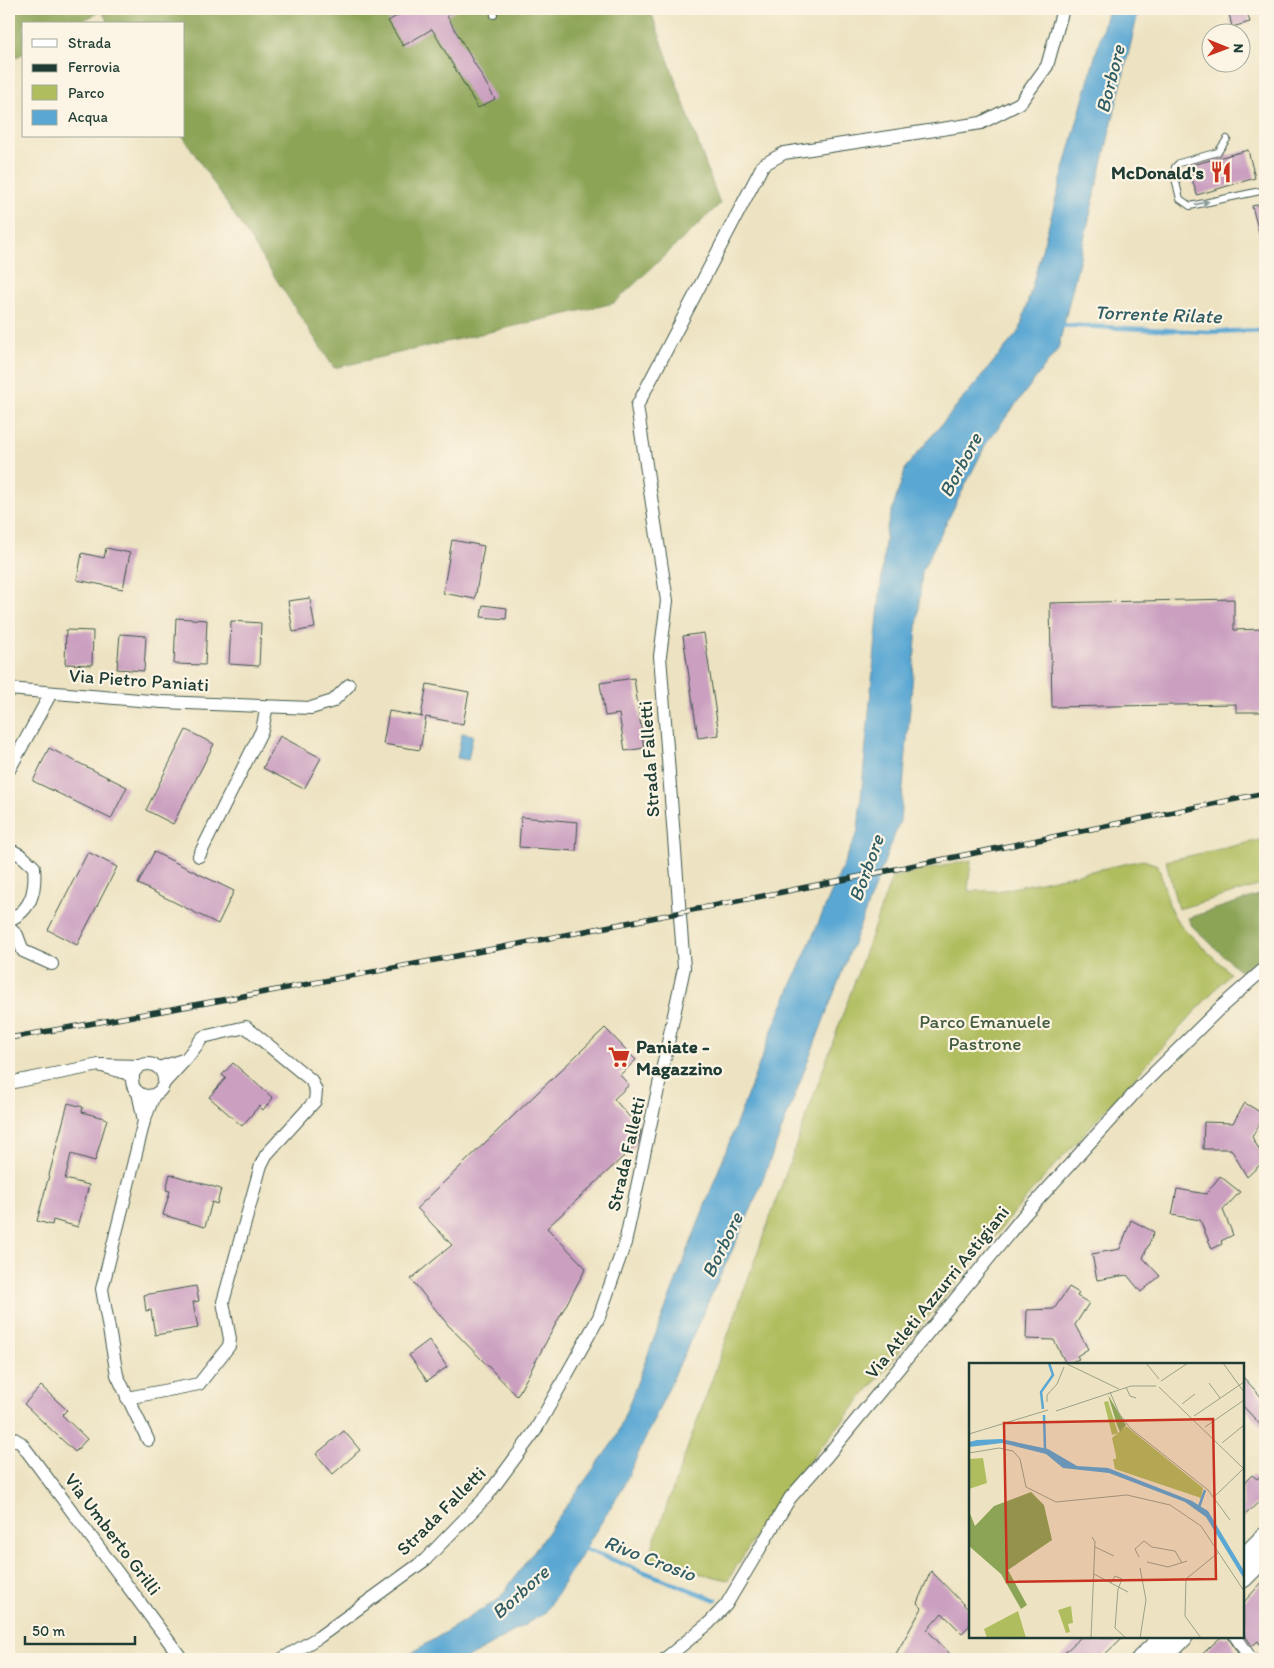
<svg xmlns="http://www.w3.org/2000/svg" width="1274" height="1668" font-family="Itim,sans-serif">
  <rect width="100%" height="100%" fill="#fcf5e5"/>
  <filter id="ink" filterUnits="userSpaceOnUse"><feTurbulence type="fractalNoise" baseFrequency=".02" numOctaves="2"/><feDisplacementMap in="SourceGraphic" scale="10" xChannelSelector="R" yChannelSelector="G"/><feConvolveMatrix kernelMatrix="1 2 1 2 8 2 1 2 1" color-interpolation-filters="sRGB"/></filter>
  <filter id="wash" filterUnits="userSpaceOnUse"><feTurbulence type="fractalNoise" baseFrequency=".0096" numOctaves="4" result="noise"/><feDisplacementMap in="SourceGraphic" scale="20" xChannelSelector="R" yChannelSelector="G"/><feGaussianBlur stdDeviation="1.12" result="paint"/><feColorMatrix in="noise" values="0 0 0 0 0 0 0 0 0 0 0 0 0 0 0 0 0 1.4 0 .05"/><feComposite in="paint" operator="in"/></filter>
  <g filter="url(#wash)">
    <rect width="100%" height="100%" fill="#ede3c2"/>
    <!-- green -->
    <path fill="#b0bd5f" stroke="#687d4a" d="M 1265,839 L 1265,884 L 1178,909 L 1166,861 Z
      M 971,860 L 968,891 L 998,891 L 1143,860 L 1158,865 L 1171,911 L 1180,925 L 1230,973 L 1032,1191 L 780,1497 L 728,1580 L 647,1561 L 892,877 Z"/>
    <!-- forest -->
    <path fill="#8ca456" stroke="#567045" d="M 9,9 L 650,9 L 720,204 L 614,303 L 334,368 L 183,136 L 184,24 L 110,24 L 101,11 L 77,24 L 24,24 L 24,53 L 9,61 Z
      M 1265,893 L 1265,953 L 1241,972 L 1192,926 L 1188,918 Z"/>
    <!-- water -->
    <path fill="#5aa7d3" stroke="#3c7284" d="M 1108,9 L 1139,9 L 1058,349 L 987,442 L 922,571 L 900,821 L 752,1207 L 622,1489 L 545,1613 L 466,1659 L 402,1659 L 499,1599 L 616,1438 L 773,1028 L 858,831 L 886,530 L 906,467 L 1020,330 Z
      M 462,733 L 473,735 L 468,760 L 457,758 Z"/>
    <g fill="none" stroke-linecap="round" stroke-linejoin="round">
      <!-- stream -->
      <path stroke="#5aa7d3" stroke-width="4.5" d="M 1059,325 L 1207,332 L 1265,330
        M 580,1547 L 716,1600"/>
    </g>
    <g id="blocks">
      <!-- building -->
      <path fill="#ca9fc0" d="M 410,9 L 458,9 L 447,16 L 495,99 L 478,108 L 432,29 L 403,46 L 388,21 Z
        M 1228,9 L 1246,9 L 1250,22 L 1232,27 Z
        M 1248,150 L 1255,178 L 1197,195 L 1188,166 Z
        M 1265,203 L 1265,239 L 1261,240 L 1252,206 Z
        M 452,540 L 484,546 L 475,599 L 443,593 Z
        M 106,548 L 130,553 L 123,589 L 77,580 L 82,553 L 104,558 Z
        M 310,598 L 315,628 L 293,632 L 288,601 Z
        M 1234,599 L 1234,630 L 1265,629 L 1265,712 L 1236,712 L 1236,704 L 1052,707 L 1050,603 Z
        M 483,605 L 507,608 L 506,619 L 481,617 Z
        M 176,618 L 207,620 L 205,665 L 174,664 Z
        M 231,621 L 261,623 L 259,666 L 229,664 Z
        M 66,630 L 93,631 L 92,665 L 65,664 Z
        M 704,633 L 719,735 L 698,738 L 683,636 Z
        M 120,634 L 146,636 L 144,671 L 117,669 Z
        M 634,678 L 644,748 L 625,751 L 619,714 L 605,716 L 600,683 Z
        M 427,684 L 469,692 L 463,724 L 426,717 L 420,750 L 383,744 L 389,711 L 423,717 L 421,716 Z
        M 186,730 L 214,744 L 173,824 L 146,810 Z
        M 280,736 L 321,758 L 304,789 L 263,768 Z
        M 49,748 L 127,787 L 111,819 L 33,781 Z
        M 521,817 L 578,822 L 576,851 L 519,847 Z
        M 88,852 L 117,867 L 77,945 L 48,930 Z
        M 154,852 L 234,891 L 218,924 L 138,884 Z
        M 605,1028 L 636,1060 L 620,1075 L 629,1085 L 614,1099 L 641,1130 L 638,1143 L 547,1228 L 586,1268 L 517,1396 L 448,1325 L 411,1279 L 452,1245 L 417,1208 Z
        M 233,1063 L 273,1098 L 263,1110 L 259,1106 L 242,1126 L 209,1097 L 226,1078 L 222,1075 Z
        M 68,1103 L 83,1107 L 82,1112 L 107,1119 L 95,1161 L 71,1154 L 65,1179 L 89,1185 L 78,1227 L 53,1220 L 52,1225 L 37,1221 Z
        M 1245,1103 L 1265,1115 L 1252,1137 L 1265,1160 L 1247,1177 L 1231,1149 L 1203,1149 L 1204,1122 L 1233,1123 Z
        M 170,1174 L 221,1189 L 217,1204 L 212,1202 L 205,1227 L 163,1215 L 170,1191 L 166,1190 Z
        M 1220,1176 L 1240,1192 L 1223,1210 L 1233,1235 L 1221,1241 L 1222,1244 L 1212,1249 L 1200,1220 L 1172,1215 L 1177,1189 L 1206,1194 Z
        M 1131,1220 L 1154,1232 L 1143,1258 L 1160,1276 L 1141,1292 L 1127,1275 L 1097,1280 L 1092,1254 L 1120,1249 Z
        M 196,1286 L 199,1301 L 193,1302 L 198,1328 L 155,1335 L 151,1310 L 146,1311 L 144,1295 Z
        M 1069,1287 L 1079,1293 L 1077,1296 L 1089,1303 L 1075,1325 L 1088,1349 L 1077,1356 L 1079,1359 L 1066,1364 L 1054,1340 L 1026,1339 L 1027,1310 L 1054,1309 Z
        M 429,1340 L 447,1367 L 427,1381 L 409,1355 Z
        M 1243,1377 L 1265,1401 L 1265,1430 L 1243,1406 Z
        M 41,1386 L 67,1410 L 62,1415 L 87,1439 L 75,1452 L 24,1404 Z
        M 344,1431 L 360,1450 L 333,1474 L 316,1454 Z
        M 1265,1471 L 1265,1496 L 1243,1517 L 1243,1484 L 1252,1475 L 1257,1479 Z
        M 931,1571 L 970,1611 L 970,1625 L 962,1633 L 942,1613 L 927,1630 L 955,1659 L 893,1659 L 922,1608 L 917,1603 Z
        M 1265,1579 L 1265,1652 L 1258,1641 L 1252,1646 L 1243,1632 L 1243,1603 Z
        M 1081,1637 L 1123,1637 L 1100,1659 L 1058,1659 Z
        M 1221,1637 L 1228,1637 L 1240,1657 L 1238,1659 L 1197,1659 Z"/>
    </g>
  </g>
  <g filter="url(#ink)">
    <use href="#blocks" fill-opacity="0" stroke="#3e5649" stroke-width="1"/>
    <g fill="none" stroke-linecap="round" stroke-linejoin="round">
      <!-- service casing -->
      <g stroke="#3e5649" stroke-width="8">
        <path id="service" d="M 494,15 L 494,9
          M 1227,139 L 1218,152 L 1179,163 L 1175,167 L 1174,174 L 1180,199 L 1190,206 L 1265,190"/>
      </g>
      <!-- minor casing -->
      <g stroke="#3e5649" stroke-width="14">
        <path id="minor" d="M 9,689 L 162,702 L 311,708 L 333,701 L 349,685
          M 9,770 L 51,693
          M 9,849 L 22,856 L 34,867 C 36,890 32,910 9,920
          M 199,856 L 262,730 L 267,706
          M 9,928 L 17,935 L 23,951 L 52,964
          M132 1080a16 16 0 1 1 32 0a16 16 0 1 1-32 0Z
          M 159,1068 L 186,1059 L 164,1083
          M 133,1078 L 126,1073 L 99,1065 L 140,1066
          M 9,1083 L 99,1065
          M 138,1092 L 144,1121 L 154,1095
          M 144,1121 L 102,1289 L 117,1375 L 148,1440
          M 127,1398 L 199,1384 L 229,1346 L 230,1339 L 223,1302 L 261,1165 L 266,1155 L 315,1101 L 316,1091 L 311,1080 L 246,1027 L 203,1037 L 186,1059
          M 9,1436 L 21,1443 L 182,1659
          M 1236,1637 L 1251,1659
          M 282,1659 L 319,1637 L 425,1560 L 487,1496 L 535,1431 L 599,1317 L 625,1243 L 684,968 L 660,656 L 667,601 L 637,406 L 763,165 L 784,153 L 981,123 L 1020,103 L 1047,66 L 1063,9
          M 665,1659 L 709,1623 L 726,1605 L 790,1498 L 827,1456 L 1025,1214 L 1141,1086 L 1221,1007 L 1265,968"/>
      </g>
      <!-- primary casing -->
      <g stroke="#3e5649" stroke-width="21">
        <path id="primary" d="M 1243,1559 L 1265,1537
          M 1243,1578 L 1265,1556
          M 1141,1659 L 1164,1637
          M 1161,1659 L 1183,1637"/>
      </g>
      <!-- service -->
      <use href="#service" stroke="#fff" stroke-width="6"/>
      <!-- minor -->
      <use href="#minor" stroke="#fff" stroke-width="12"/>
      <!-- primary -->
      <use href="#primary" stroke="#fff" stroke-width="19"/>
      <!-- rail casing -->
      <g stroke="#1f3d34" stroke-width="5.5">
        <path id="rail" d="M 9,1038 C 429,965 847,880 1265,793"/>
      </g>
      <!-- rail -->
      <use href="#rail" stroke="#fcf5e5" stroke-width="4" stroke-dasharray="11" stroke-linecap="butt"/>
    </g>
    <!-- one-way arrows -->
    <defs><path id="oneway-solid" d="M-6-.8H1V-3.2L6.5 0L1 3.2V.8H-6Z" transform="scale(1.25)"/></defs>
    <use fill="#8f9e9a" href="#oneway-solid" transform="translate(1202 203) rotate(-13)"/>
  </g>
  <!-- icons -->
  <defs>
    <g id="restaurant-bare" transform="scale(1.725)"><path d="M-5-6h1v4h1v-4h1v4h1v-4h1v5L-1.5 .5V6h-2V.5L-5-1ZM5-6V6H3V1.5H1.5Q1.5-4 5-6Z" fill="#c8321e" stroke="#fcf5e5" stroke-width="2.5" paint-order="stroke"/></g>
    <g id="supermarket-bare" transform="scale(1.725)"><path d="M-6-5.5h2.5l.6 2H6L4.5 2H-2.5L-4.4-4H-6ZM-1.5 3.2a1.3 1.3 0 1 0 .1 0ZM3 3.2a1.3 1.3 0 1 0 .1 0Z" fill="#c8321e" stroke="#fcf5e5" stroke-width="2.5" paint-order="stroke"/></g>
  </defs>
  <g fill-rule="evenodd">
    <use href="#restaurant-bare" x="1221" y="172"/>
    <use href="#supermarket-bare" x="619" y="1057"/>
  </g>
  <g text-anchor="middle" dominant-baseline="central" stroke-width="4.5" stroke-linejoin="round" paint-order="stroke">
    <!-- poi labels -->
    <g font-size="19" font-weight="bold" fill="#1f3d34" stroke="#fcf5e5" text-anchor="end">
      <text x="1204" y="172">McDonald's</text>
      <text x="636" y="1046" text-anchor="start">Paniate -<tspan x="636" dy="22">Magazzino</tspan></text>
    </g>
    <!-- street labels -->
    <g font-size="19" fill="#1f3d34" stroke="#fcf5e5">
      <text transform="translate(139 680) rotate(4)">Via Pietro Paniati</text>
      <text transform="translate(649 759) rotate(-94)">Strada Falletti</text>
      <text transform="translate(626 1154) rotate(-77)">Strada Falletti</text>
      <text transform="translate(937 1292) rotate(-51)">Via Atleti Azzurri Astigiani</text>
      <text transform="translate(441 1511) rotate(-45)">Strada Falletti</text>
      <text transform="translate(113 1534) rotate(53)">Via Umberto Grilli</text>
    </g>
    <!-- park labels -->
    <g font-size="19" fill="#435d3f" stroke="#fcf5e5">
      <text x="985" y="1021">Parco Emanuele<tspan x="985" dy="22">Pastrone</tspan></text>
    </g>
    <!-- water labels -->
    <g font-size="20" font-style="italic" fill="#315d64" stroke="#fcf5e5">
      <text transform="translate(1110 79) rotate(-76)">Borbore</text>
      <text transform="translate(1158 314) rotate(2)">Torrente Rilate</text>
      <text transform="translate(960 465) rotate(-62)">Borbore</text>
      <text transform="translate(866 868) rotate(-70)">Borbore</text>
      <text transform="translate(722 1245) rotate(-64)">Borbore</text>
      <text transform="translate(650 1558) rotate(21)">Rivo Crosio</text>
      <text transform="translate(520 1592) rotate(-42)">Borbore</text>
    </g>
  </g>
  <!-- overview -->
  <g transform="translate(969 1363)">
    <rect width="275" height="275" fill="#ede3c2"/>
    <path d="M 139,38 L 149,70 L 143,72 L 135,39 ZM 157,63 L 234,125 L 232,135 L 146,106 L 144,96 L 147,96 L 147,93 L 143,75 ZM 14,95 L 18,120 L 0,126 L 0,96 ZM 102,243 L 104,260 L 99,261 L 101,269 L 97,270 L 89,247 ZM 49,248 L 57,275 L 18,275 L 15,266 Z" fill="#b0bd5f"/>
    <path d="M 139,32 L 157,62 L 151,69 L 148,62 ZM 62,129 L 75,142 L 83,177 L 39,207 L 58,242 L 52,246 L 32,211 L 0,183 L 0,148 L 6,163 L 25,143 Z" fill="#8ca456"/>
    <path d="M 32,76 L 79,86 L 108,103 L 139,105 L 223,138 L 239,148 L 275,208 L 275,216 L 237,154 L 216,139 L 140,110 L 94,105 L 77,91 L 33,80 L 0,84 L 0,79 L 8,77 Z" fill="#5aa7d3"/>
    <path fill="none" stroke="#5aa7d3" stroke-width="2.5" d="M 74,46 L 72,29 L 84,12 L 80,0M 75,52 L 76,86M 230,144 L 236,127"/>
    <path fill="none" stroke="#9ba189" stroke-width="1" d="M 177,0 L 190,16M 254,0 L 275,29M 98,1 L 150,26M 192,18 L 219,0M 240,20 L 251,35M 157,24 L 161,33 L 167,35M 190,24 L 275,106M 141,29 L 150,50 L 161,65 L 239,127 L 261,157M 78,39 L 78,32 L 88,21 L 95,4M 213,41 L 226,31M 87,48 L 162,23 L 187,23M 225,53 L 275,19M 236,64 L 275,37M 0,71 L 79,47M 253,80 L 275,62M 0,90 L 30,85 L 44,88 L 51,96 L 57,124 L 87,139 L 158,132 L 201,142 L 232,163 L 275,228M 245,134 L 274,106M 126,184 L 145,193M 170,194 L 166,186 L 175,178 L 183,184 L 206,188 L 213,200M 178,199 L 199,204 L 218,198M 171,205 L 177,237 L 171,275M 125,211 L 159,229M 142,220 L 146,213 L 153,216 L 149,226 L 146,265 L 157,275M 122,275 L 126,179 L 123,174M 232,275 L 216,253 L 217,216 L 250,189"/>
    <path fill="#c8321e" fill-opacity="0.15" stroke="#c8321e" stroke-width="2.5" d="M 244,56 L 247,216 L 38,219 L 35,60 Z"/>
    <rect width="275" height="275" fill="none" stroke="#1f3d34" stroke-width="2.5"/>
  </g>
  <!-- margin -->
  <rect width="1274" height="1668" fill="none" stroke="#fcf5e5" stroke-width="30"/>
  <!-- legend -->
  <rect x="22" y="22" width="162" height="115" fill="#fcf5e5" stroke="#a4ab9e"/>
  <rect x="32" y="39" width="25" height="8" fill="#ffffff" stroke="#a4ab9e"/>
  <text x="68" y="48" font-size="15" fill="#1f3d34">Strada</text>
  <rect x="32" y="64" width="25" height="8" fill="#1f3d34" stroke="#a4ab9e"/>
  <text x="68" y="72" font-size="15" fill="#1f3d34">Ferrovia</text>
  <rect x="32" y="85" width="25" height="15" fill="#b0bd5f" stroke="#a4ab9e"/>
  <text x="68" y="98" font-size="15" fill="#1f3d34">Parco</text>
  <rect x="32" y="110" width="25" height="15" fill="#5aa7d3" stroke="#a4ab9e"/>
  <text x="68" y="122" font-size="15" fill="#1f3d34">Acqua</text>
  <!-- north arrow -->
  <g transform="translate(1226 48) rotate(91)"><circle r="24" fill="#fcf5e5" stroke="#a4ab9e"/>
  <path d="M0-4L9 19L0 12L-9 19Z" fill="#c8321e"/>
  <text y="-8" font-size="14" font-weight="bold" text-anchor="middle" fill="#1f3d34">N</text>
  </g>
  <!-- scale -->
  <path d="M25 1636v8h110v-8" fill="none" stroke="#1f3d34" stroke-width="2.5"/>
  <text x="32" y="1636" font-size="15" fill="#1f3d34" stroke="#fcf5e5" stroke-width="4" paint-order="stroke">50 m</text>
</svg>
